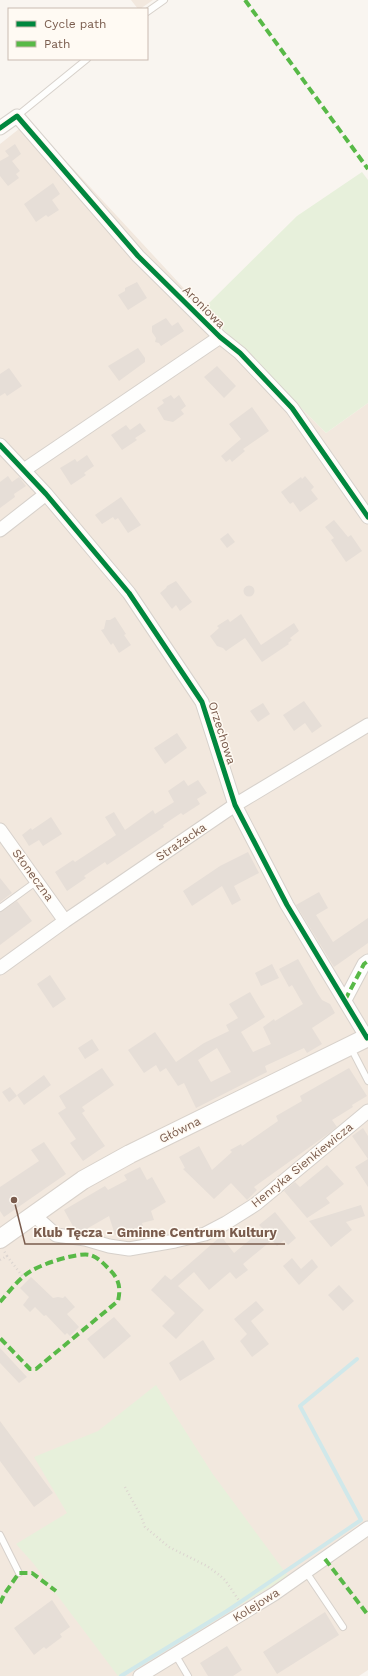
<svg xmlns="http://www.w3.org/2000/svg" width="368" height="1676" font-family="'Work Sans',sans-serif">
  <rect width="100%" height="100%" fill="#f9f5f0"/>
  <!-- residential -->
  <path fill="#f2e8de" d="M 131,0 L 153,0 L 140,9 L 138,9 Z
    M 29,121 L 203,309 L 326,433 L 368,403 L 368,1670 L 359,1676 L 0,1676 L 0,144 Z"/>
  <!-- green -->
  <path fill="#e7f0db" d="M 362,172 L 368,180 L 368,403 L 326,433 L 203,309 L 297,216 Z
    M 156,1385 L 212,1473 L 288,1576 L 124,1676 L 118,1676 L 33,1563 L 16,1544 L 67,1513 L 34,1457 L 98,1431 Z"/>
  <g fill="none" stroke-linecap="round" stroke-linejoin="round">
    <!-- stream -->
    <path stroke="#d0e8ea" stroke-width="4" d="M 121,1676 L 227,1611 L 361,1520 L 300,1406 L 357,1359"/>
  </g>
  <!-- building -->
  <path fill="#e6ded7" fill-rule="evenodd" d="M 15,144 L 21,154 L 12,161 L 20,171 L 16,174 L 19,178 L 8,186 L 0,176 L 0,161 L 9,156 L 5,151 Z
    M 53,183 L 60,194 L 52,200 L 59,210 L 48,217 L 46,215 L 36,222 L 24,204 Z
    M 137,282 L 147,298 L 128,310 L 118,295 L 125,291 L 125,288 Z
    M 166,318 L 172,326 L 178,322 L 184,331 L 161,346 L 159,343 L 155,342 L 156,338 L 152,332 L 152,326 Z
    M 138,348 L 145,358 L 145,362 L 119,381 L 108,366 Z
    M 217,366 L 236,386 L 224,398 L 204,377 Z
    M 9,368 L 22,386 L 7,396 L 5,393 L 0,396 L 0,374 Z
    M 171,395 L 174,399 L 179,395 L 186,406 L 181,410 L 184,414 L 173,422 L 164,420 L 157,408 L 164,403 L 162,400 Z
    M 252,407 L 269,431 L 243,449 L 245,451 L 232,462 L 230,459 L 226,462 L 221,456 L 241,439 L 229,424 Z
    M 140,423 L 146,431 L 135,438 L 137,440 L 122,450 L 111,435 L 126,425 L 130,430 Z
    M 87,455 L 94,466 L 84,473 L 86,475 L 71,485 L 60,468 L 75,459 L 77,462 Z
    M 8,476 L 12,482 L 19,477 L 26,486 L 14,494 L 15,497 L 0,508 L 0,482 Z
    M 305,476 L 314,487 L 311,490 L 318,499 L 300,512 L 293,502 L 290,504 L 281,492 L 301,477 L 302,479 Z
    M 121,497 L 141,525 L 128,533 L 118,518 L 115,520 L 113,517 L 102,524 L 95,515 Z
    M 334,520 L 348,537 L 351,535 L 362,551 L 346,562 L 331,540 L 334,538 L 325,527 Z
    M 228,533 L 235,542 L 227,548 L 220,539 Z
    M 176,581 L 192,602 L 180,611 L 176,605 L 172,609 L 160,593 L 166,588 L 167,586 Z
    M243.5 591a5.5 5.5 0 1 1 11 0a5.5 5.5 0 1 1-11 0Z
    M 241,614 L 261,645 L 294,623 L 299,631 L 290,638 L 292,640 L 288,643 L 289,644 L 262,662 L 245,638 L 226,651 L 223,648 L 217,646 L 210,636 L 219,628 L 217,626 L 228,619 L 230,622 Z
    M 115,617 L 126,634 L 124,635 L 131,645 L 119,653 L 113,643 L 111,645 L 101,630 L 104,629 L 106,620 L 110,620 Z
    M 304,701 L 322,726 L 312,733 L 305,723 L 294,731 L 283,715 Z
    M 263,703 L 270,714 L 258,722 L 250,711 Z
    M 177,733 L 187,748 L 165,764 L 154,748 Z
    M 184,780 L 188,786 L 198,780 L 207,793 L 197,799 L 200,804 L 183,815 L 181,813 L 163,825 L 164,827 L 107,865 L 105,862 L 84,876 L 86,878 L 67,891 L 55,872 L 73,860 L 75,862 L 116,835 L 105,817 L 114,812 L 125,830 L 153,810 L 155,814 L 174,802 L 168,791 Z
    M 51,817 L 62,834 L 43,846 L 39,840 L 29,846 L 22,835 L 31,828 L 32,830 Z
    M 248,852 L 259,873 L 234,886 L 241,900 L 232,905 L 222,886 L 192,906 L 183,891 L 220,866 Z
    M 0,878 L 12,893 L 0,902 Z
    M 319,892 L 328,908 L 316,915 L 333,942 L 368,918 L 368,943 L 334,967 L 296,905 Z
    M 17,901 L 32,921 L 0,945 L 0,912 Z
    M 298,959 L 318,994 L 322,1000 L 330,1004 L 335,1013 L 312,1028 L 322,1044 L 307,1053 L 304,1048 L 265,1066 L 267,1072 L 196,1108 L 184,1083 L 178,1086 L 166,1068 L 160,1072 L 156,1065 L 144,1073 L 128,1050 L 155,1032 L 176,1062 L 204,1043 L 229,1031 L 226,1025 L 238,1018 L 229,1004 L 250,992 L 265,1017 L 241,1032 L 253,1052 L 271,1044 L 263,1027 L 274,1019 L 275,1021 L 303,1004 L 292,985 L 289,987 L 279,969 ZM 217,1048 L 231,1072 L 211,1082 L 198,1060 Z
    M 272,964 L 279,978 L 261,986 L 255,973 Z
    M 50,975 L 66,999 L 53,1008 L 37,984 Z
    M 92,1039 L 99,1050 L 85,1059 L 78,1048 Z
    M 102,1068 L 114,1085 L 82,1107 L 85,1111 L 82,1113 L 105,1146 L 83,1161 L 70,1143 L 76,1139 L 58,1113 L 66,1108 L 59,1096 Z
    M 349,1068 L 367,1096 L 352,1105 L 353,1107 L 332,1120 L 337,1127 L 328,1134 L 254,1187 L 257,1190 L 247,1200 L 231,1183 L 214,1199 L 183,1169 L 185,1168 L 179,1157 L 199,1146 L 212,1170 L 232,1152 L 230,1150 L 241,1144 L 242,1146 L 278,1121 L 276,1116 L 302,1101 L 300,1096 Z
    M 44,1075 L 51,1085 L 24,1105 L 17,1095 Z
    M 10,1087 L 17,1096 L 9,1102 L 2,1092 Z
    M 363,1128 L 368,1136 L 368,1159 L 352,1136 Z
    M 44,1142 L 66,1174 L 4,1217 L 0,1211 L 0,1187 L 39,1161 L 31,1150 Z
    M 368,1159 L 368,1187 L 355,1167 Z
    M 327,1165 L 344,1184 L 326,1198 L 330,1203 L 307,1218 L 284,1191 L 295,1182 L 300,1187 Z
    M 140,1167 L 147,1180 L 152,1177 L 166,1202 L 151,1211 L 154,1220 L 142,1223 L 143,1226 L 115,1235 L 109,1216 L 83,1231 L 75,1230 L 64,1210 L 105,1186 L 108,1190 L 127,1180 L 124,1175 Z
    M 361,1205 L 365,1216 L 346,1222 L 352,1230 L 331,1247 L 309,1221 Z
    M 275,1212 L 296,1238 L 288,1245 L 284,1240 L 277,1246 L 272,1240 L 243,1264 L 248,1270 L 236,1279 L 230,1272 L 209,1290 L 194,1272 L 178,1286 L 204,1310 L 176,1339 L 162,1326 L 175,1313 L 151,1290 L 165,1275 L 171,1280 L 221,1236 L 234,1253 L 263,1229 L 259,1225 Z
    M 292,1258 L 301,1269 L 312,1259 L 318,1267 L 299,1285 L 283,1266 Z
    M 31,1277 L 53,1298 L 58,1297 L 63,1298 L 65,1296 L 75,1307 L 67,1314 L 79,1327 L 70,1336 L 67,1333 L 65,1335 L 46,1315 L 44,1316 L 35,1307 L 30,1312 L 23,1305 L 29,1297 L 20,1288 Z
    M 339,1285 L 354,1301 L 343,1311 L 328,1295 Z
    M 256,1301 L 264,1310 L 251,1321 L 269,1344 L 252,1357 L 240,1341 L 247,1334 L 234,1319 Z
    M 114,1317 L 131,1336 L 104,1359 L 87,1339 Z
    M 203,1340 L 215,1359 L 180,1381 L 169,1363 Z
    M 0,1348 L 27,1377 L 19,1383 L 0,1363 Z
    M 0,1421 L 53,1493 L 34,1507 L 0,1461 Z
    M 52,1600 L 70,1627 L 60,1634 L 62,1637 L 46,1649 L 44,1647 L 34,1655 L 14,1628 Z
    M 325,1612 L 339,1635 L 277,1674 L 263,1652 Z
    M 227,1646 L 242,1670 L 233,1676 L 208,1676 L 200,1663 Z"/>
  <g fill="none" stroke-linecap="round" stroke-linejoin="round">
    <!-- lane casing -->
    <g stroke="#d7d1cb" stroke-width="8">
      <path id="lane" d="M 147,12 L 164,0
        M 17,116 L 87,59
        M 0,908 L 37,881
        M 351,1048 L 368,1081
        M 0,1535 L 19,1573
        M 306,1572 L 343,1627
        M 175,1654 L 188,1676"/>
    </g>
    <!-- street casing -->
    <g stroke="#d7d1cb" stroke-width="15">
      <path id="street" d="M 0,128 L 17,116 L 138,256 L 220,337 L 240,353 L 292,408 L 368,517
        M 0,445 L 46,494 L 129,593 L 202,702 L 235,805 L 287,905 L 367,1038
        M 24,470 L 220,337
        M 0,530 L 46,494
        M 0,830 L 65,921
        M 0,968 L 65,921 L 235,805 L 368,725
        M 345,1000 L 364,964 L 368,961
        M 34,1215 L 56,1235 L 85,1239 L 109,1246 L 129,1249 L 175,1241 L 205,1234 L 226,1223 L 256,1204 L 368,1111
        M 140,1676 L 274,1594 L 368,1528"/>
    </g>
    <!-- secondary casing -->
    <g stroke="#d9d2cb" stroke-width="20">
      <path id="secondary" d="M 0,1239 L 83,1180 L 130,1154 L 368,1037"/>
    </g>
    <!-- path -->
    <path stroke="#dcd5d0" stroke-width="2.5" stroke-dasharray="1 3" stroke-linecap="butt" d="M 7,1256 L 23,1277
      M 0,1260 L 7,1256 L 4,1251
      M 125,1487 L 141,1516 L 145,1527 L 169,1547 L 207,1566 L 218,1574 L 225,1580 L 240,1602"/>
    <!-- lane -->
    <use href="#lane" stroke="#fefefd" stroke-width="6"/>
    <!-- street -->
    <use href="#street" stroke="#fefefd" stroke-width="13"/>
    <!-- secondary -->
    <use href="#secondary" stroke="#fefefd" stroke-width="18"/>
    <!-- quiet -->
    <path stroke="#58b947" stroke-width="4" stroke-dasharray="8 4" stroke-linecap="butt" d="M 245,0 L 368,169
      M 345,1000 L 364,964 L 368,961
      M 0,1302 C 9,1292 19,1278 31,1271 C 42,1264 78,1252 90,1255 C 98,1257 104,1264 110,1270 C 119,1279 121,1288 118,1301 L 36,1369 L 30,1369 L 0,1338
      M 325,1559 L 368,1615
      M 0,1603 L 5,1593 L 19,1573 L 32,1573 L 56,1591"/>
    <!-- cycleway casing -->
    <g stroke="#fffaf3" stroke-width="8">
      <path id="cycleway" d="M 0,128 L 17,116 L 138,256 L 220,337 L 240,353 L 292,408 L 368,517
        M 0,445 L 46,494 L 129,593 L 202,702 L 235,805 L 287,905 L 367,1038 L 368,1037"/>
    </g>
    <!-- cycleway -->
    <use href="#cycleway" stroke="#00873e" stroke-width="5"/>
  </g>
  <g text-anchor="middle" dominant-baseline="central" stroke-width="3" stroke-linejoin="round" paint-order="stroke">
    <!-- street labels -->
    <g font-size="12" fill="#7a5c4d" stroke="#fffaf3">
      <text transform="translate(204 307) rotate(45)">Aroniowa</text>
      <text transform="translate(222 733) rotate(72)">Orzechowa</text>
      <text transform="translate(181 842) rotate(-34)">Strażacka</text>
      <text transform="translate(33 875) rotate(54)">Słoneczna</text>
      <text transform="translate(180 1130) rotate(-26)">Główna</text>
      <text transform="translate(302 1165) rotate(-39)">Henryka Sienkiewicza</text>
      <text transform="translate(256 1605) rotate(-32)">Kolejowa</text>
    </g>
  </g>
  <!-- callouts -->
  <path fill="none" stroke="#7a5c4d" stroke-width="1.5" d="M14 1200L25 1244H285"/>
  <circle fill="#7a5c4d" stroke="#fffaf3" stroke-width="1.5" cx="14" cy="1200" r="4"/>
  <g font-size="13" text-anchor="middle" font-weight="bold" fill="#7a5c4d" stroke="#fffaf3" stroke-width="3" stroke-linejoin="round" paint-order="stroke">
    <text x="155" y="1237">Klub Tęcza - Gminne Centrum Kultury</text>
  </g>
  <!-- legend -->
  <rect x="8" y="8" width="140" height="52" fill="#fffaf3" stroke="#cabbb1"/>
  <rect x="16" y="21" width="20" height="6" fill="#00873e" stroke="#cabbb1"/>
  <text x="44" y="28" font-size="12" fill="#7a5c4d">Cycle path</text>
  <rect x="16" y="41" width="20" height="6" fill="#58b947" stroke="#cabbb1"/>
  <text x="44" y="48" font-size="12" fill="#7a5c4d">Path</text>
</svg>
